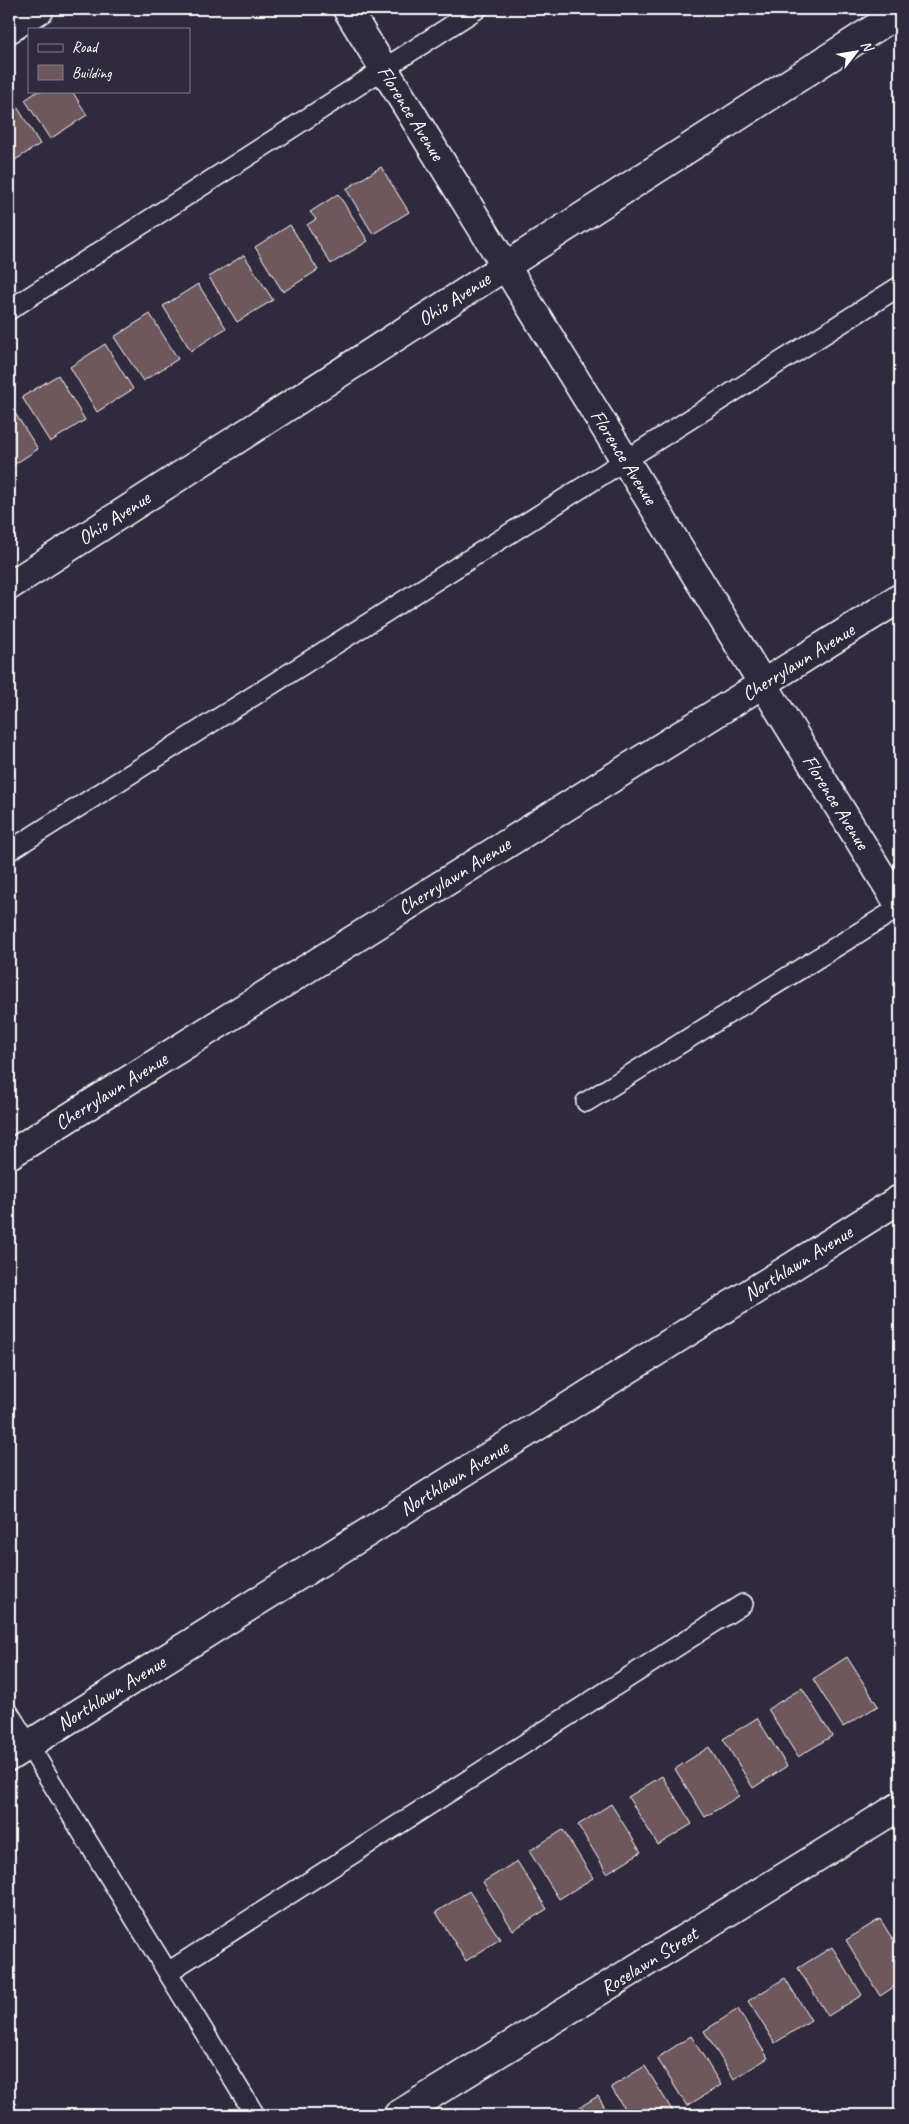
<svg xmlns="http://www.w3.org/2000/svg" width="909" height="2124" font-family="Caveat,sans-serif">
  <rect width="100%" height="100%" fill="#2f2a3d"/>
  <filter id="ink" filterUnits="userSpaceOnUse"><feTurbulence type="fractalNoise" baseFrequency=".02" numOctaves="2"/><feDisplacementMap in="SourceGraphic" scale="10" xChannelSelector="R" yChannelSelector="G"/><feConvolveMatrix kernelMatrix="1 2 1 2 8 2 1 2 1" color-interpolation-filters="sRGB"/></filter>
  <g filter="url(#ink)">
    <!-- building -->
    <path fill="#6e585d" stroke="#fff" d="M 38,91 L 72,91 L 87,115 L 50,139 L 25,100 Z
      M 16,105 L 40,144 L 9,164 L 9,109 Z
      M 381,167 L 409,212 L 373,234 L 346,189 Z
      M 338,194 L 368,241 L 331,264 L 307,225 L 316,219 L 310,212 Z
      M 290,225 L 318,270 L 283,292 L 255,247 Z
      M 244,255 L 273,300 L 237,322 L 209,277 Z
      M 198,284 L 226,328 L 191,351 L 163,306 Z
      M 150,314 L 178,359 L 143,381 L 114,337 Z
      M 105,344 L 133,389 L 97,412 L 70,367 Z
      M 58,375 L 85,420 L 50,442 L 22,397 Z
      M 13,410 L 38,449 L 9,468 L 9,413 Z
      M 847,1657 L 878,1706 L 843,1727 L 813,1679 Z
      M 802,1688 L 832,1736 L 798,1757 L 768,1709 Z
      M 757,1718 L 787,1766 L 753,1788 L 723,1739 Z
      M 709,1747 L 739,1796 L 705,1817 L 675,1769 Z
      M 662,1776 L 692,1824 L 658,1845 L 628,1797 Z
      M 611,1804 L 641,1852 L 607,1873 L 578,1825 Z
      M 563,1830 L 593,1878 L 559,1899 L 529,1851 Z
      M 517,1861 L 547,1909 L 513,1930 L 483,1882 Z
      M 469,1891 L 500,1939 L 466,1961 L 436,1912 Z
      M 880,1919 L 900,1951 L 900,1983 L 880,1996 L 846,1940 Z
      M 832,1947 L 862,1995 L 828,2016 L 798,1968 Z
      M 785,1978 L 811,2020 L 775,2043 L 748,2001 Z
      M 738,2009 L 768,2058 L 734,2079 L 704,2031 Z
      M 691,2036 L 721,2085 L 687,2106 L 657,2058 Z
      M 645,2066 L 675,2115 L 628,2115 L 611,2087 Z
      M 598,2096 L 609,2115 L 567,2115 Z"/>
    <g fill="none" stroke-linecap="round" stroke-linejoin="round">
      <!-- lane casing -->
      <g stroke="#fff" stroke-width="22">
        <path id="lane" d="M 9,310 L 477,9
          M 9,851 L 900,286
          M 586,1102 L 900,907
          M 9,1713 L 255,2115
          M 168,1972 L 743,1604"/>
      </g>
      <!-- street casing -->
      <g stroke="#fff" stroke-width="31">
        <path id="street" d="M 347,9 L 900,906
          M 9,29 L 40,9
          M 9,586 L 900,12
          M 9,1155 L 900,598
          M 9,1757 L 900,1199
          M 398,2115 L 900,1806"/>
      </g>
      <!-- lane -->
      <use href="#lane" stroke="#2f2a3d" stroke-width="19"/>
      <!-- street -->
      <use href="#street" stroke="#2f2a3d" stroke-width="28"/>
    </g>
  </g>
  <g text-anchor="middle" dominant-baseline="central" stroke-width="4.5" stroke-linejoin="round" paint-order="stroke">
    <!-- street labels -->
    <g font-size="20" fill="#fff" stroke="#2f2a3d">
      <text transform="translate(411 113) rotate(58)">Florence Avenue</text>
      <text transform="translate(454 299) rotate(-33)">Ohio Avenue</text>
      <text transform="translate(624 457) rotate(58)">Florence Avenue</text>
      <text transform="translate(114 518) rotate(-33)">Ohio Avenue</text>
      <text transform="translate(798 662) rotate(-32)">Cherrylawn Avenue</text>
      <text transform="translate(836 802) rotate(58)">Florence Avenue</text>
      <text transform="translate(454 876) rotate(-32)">Cherrylawn Avenue</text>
      <text transform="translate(111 1091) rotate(-32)">Cherrylawn Avenue</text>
      <text transform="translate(798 1263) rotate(-32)">Northlawn Avenue</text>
      <text transform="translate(454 1478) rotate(-32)">Northlawn Avenue</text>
      <text transform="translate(111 1693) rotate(-32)">Northlawn Avenue</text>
      <text transform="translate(649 1961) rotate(-32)">Roselawn Street</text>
    </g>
  </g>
  <!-- margin -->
  <rect width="909" height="2124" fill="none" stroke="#2f2a3d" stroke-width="30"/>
  <rect x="15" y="15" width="879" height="2094" fill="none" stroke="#fff" stroke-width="2" filter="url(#ink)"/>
  <!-- legend -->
  <rect x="28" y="28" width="162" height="65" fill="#2f2a3d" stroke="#827f8b"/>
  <rect x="38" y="44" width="25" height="8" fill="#2f2a3d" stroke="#827f8b"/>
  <text x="72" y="52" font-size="15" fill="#ffffff">Road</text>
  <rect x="38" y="65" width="25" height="15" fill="#6e585d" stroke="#827f8b"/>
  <text x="72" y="78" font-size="15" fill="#ffffff">Building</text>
  <!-- north arrow -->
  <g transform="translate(856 52) rotate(59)" stroke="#2f2a3d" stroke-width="4" paint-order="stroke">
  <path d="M0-4L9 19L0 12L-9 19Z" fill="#ffffff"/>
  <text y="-8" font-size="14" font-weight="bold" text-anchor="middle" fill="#ffffff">N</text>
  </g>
</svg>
